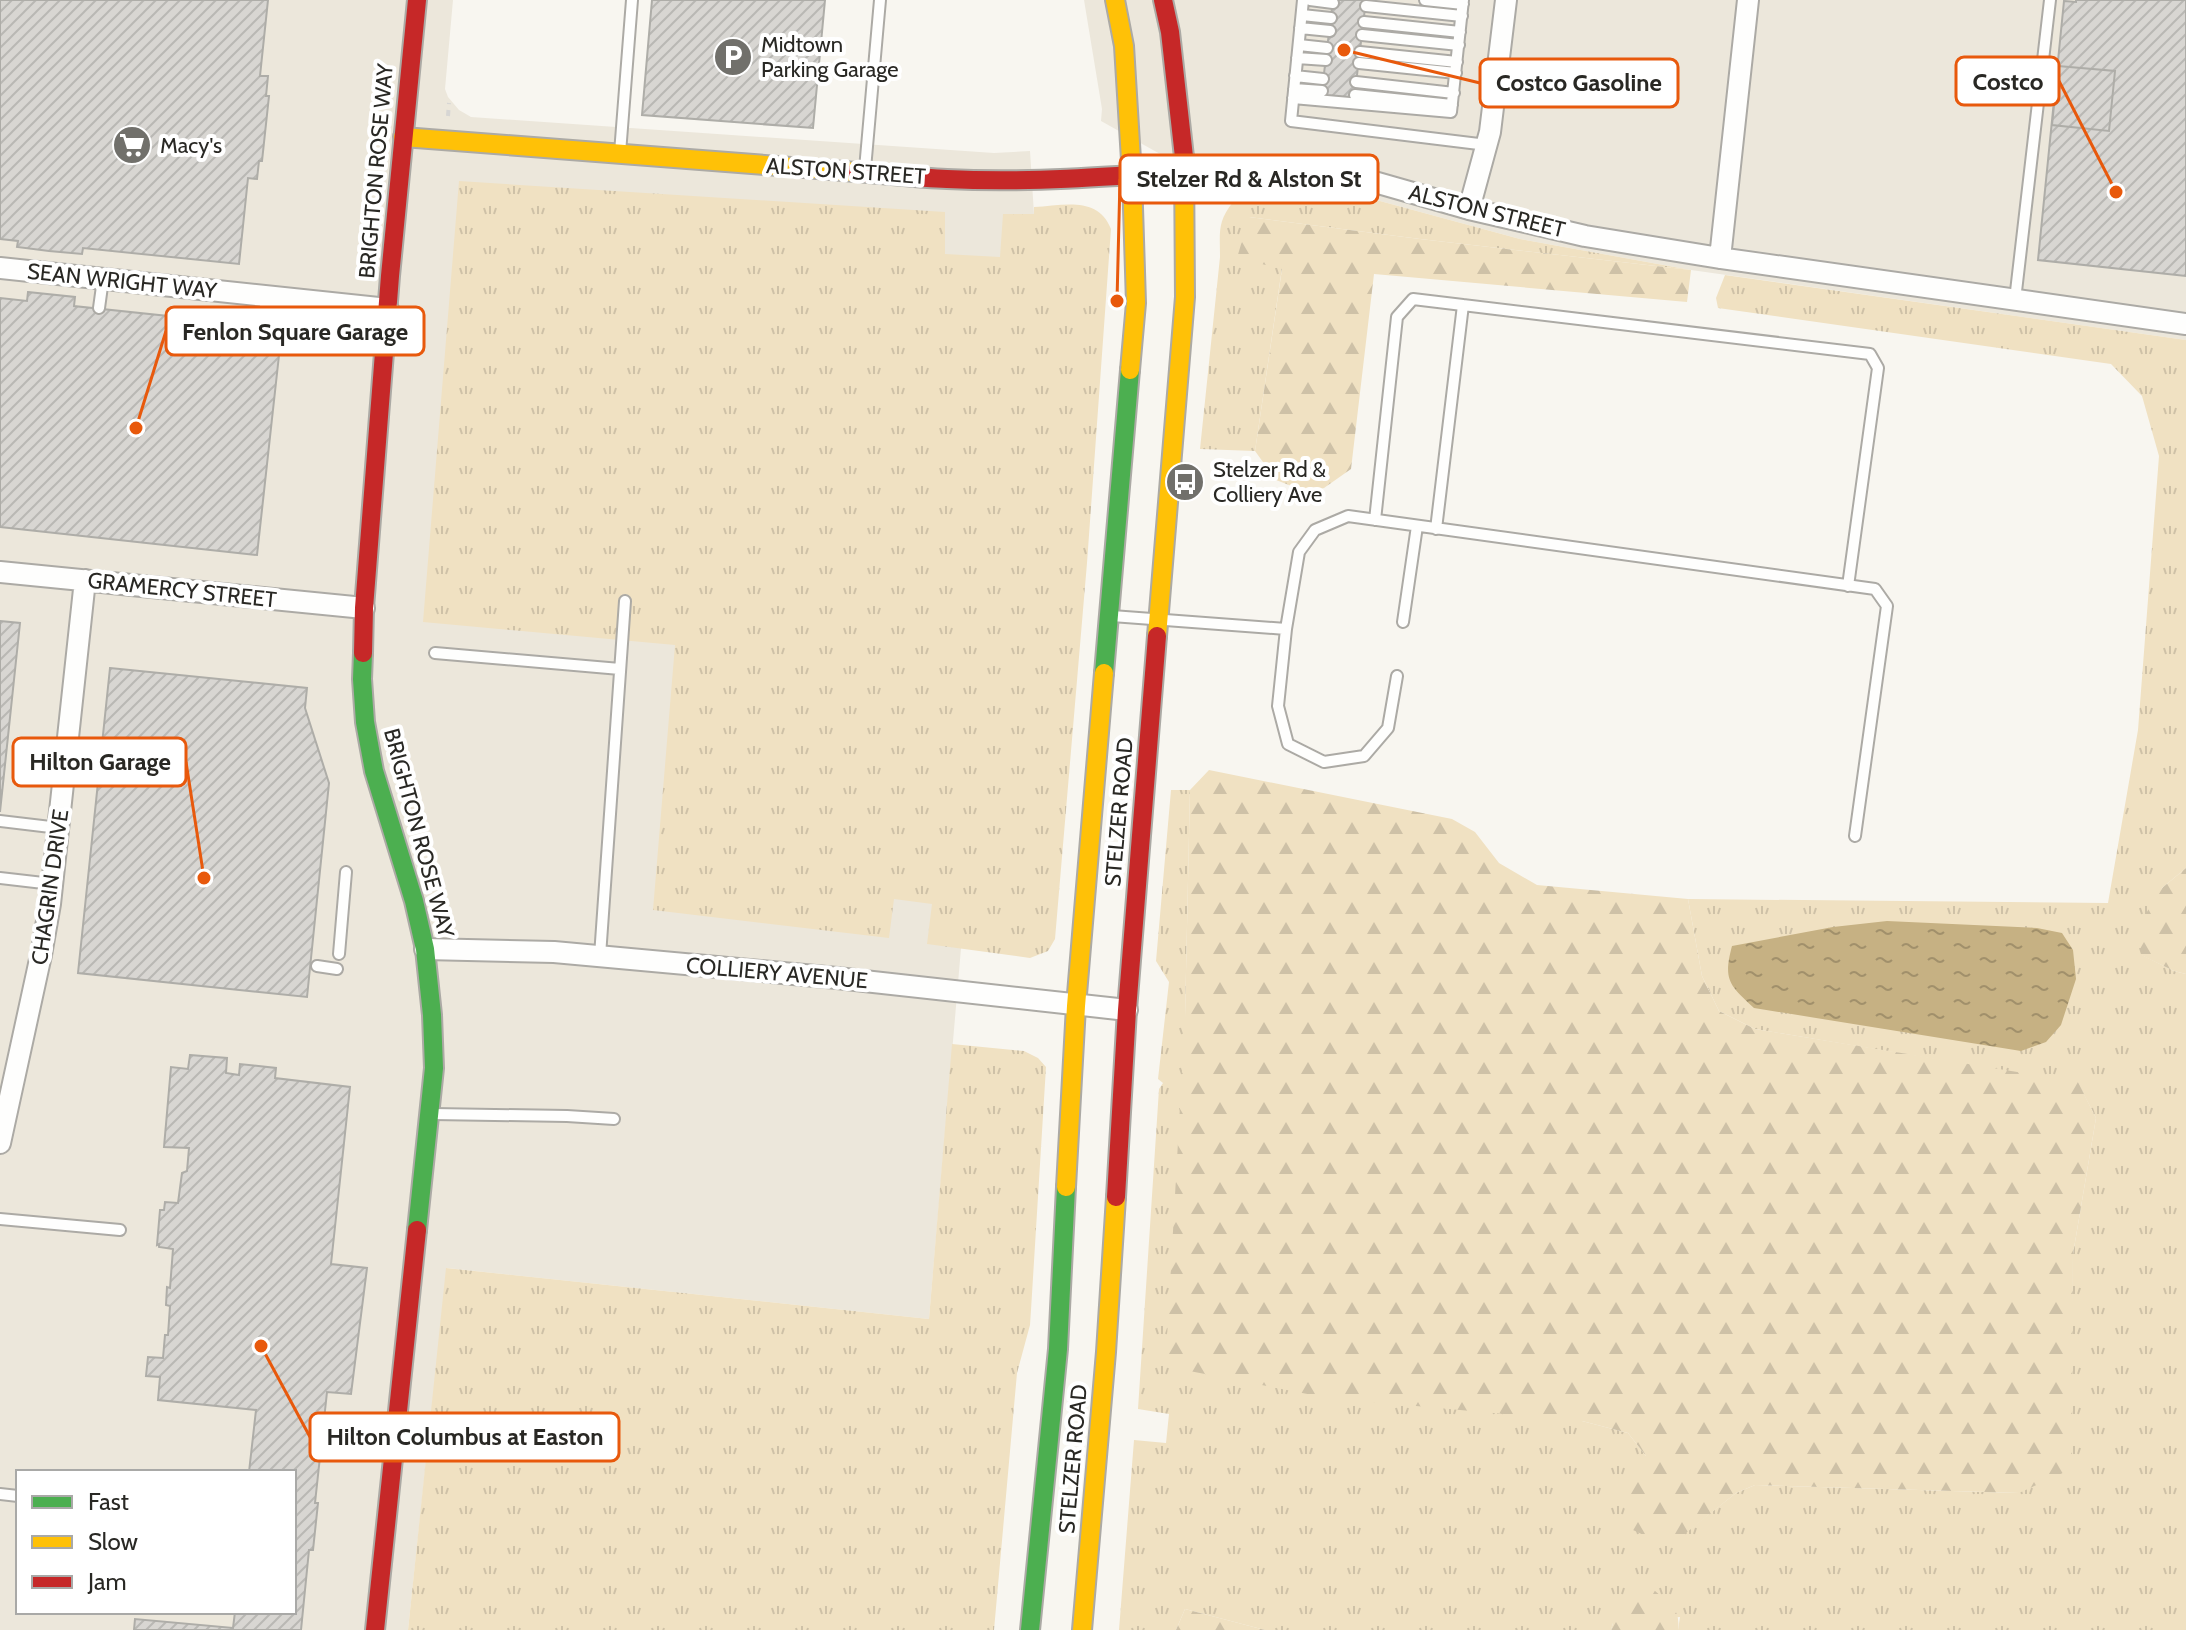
<svg xmlns="http://www.w3.org/2000/svg" width="2186" height="1630" font-family="Cabin,sans-serif">
  <defs>
    <pattern id="grass-tufts" width="24" height="20" patternUnits="userSpaceOnUse" patternTransform="scale(2)"><rect width="24" height="20" fill="#f0e1c2"/><path d="M3 7l-1-3M5 7V3M7 7l1-3M15 17l-1-3M17 17v-4M19 17l1-3" fill="none" stroke="#cec1a7"/></pattern>
    <pattern id="forest-firs" width="22" height="20" patternUnits="userSpaceOnUse" patternTransform="scale(2)"><rect width="22" height="20" fill="#f0e1c2"/><path d="M5 1l3.5 6h-7zM16 11l3.5 6h-7z" fill="#cec1a7"/></pattern>
    <pattern id="water-ripples" width="26" height="14" patternUnits="userSpaceOnUse" patternTransform="scale(2)"><rect width="26" height="14" fill="#c6b183"/><path d="M2 4q2-2 4 0t4 0M15 11q2-2 4 0t4 0" fill="none" stroke="#a1906b"/></pattern>
    <pattern id="building-hatch" width="6" height="6" patternUnits="userSpaceOnUse" patternTransform="scale(2)"><rect width="6" height="6" fill="#d8d6d2"/><path d="M-1 1l2-2M0 6l6-6M5 7l2-2" fill="none" stroke="#b9b8b4"/></pattern>
  </defs>
  <rect width="100%" height="100%" fill="#f8f6f0"/>
  <!-- built -->
  <path fill="#ece7db" fill-rule="evenodd" d="M 0,0 L 453,0 L 445,89 L 448,97 L 459,110 L 471,117 L 994,153 L 1030,151 L 1034,214 L 1022,242 L 929,1319 L 447,1268 L 408,1630 L 0,1630 ZM 18,1472 L 294,1472 L 294,1612 L 18,1612 Z
    M 1084,0 L 2186,0 L 2186,340 L 1691,270 L 1520,239 L 1332,188 L 1253,187 L 1230,193 L 1101,121 L 1102,109 Z"/>
  <!-- grass -->
  <path fill="url(#grass-tufts)" d="M 459,181 L 945,212 L 945,254 L 1000,257 L 1003,214 L 1034,214 L 1034,207 C 1062,206 1098,195 1111,229 L 1087,563 L 1055,939 L 1048,951 L 1030,958 L 927,944 L 932,904 L 894,899 L 889,938 L 653,910 L 675,645 L 423,622 Z
    M 1289,186 L 1332,188 L 1520,239 L 1691,270 L 1420,239 L 1249,217 L 1282,268 L 1255,451 L 1200,449 L 1220,257 C 1220,233 1217,222 1233,202 L 1230,193 L 1253,187 Z
    M 1725,275 L 2186,340 L 2186,868 L 2162,888 L 2142,955 L 2174,971 L 2186,974 L 2186,1630 L 1678,1630 L 1680,1617 L 1613,1623 L 1611,1630 L 1265,1630 L 1185,1609 L 1176,1630 L 1119,1630 L 1134,1440 L 1166,1443 L 1169,1414 L 1138,1409 L 1159,1089 L 1163,1083 L 1158,1079 L 1169,982 L 1156,961 L 1171,790 L 1190,790 L 1185,1017 L 1582,1421 L 1628,1433 L 1646,1456 L 1676,1540 L 1736,1493 L 1755,1485 L 2018,1493 L 2071,1355 L 2073,1254 L 2096,1118 L 2078,1083 L 1755,1029 L 1719,1011 L 1702,976 L 1688,899 L 2108,903 L 2138,730 L 2159,456 L 2142,396 L 2111,364 L 1718,308 L 1716,298 Z
    M 952,1044 L 1024,1051 L 1038,1058 L 1046,1067 L 1031,1310 L 1030,1325 L 1017,1373 L 994,1630 L 408,1630 L 446,1268 L 929,1319 Z"/>
  <!-- forest -->
  <path fill="url(#forest-firs)" d="M 1249,217 L 1420,239 L 1691,270 L 1687,302 L 1374,274 L 1351,469 L 1324,488 L 1307,492 L 1276,480 L 1255,451 L 1282,269 L 1237,258 Z
    M 1209,770 L 1452,819 L 1475,832 L 1499,863 L 1537,885 L 1688,899 L 1702,976 L 1719,1011 L 1755,1029 L 2078,1082 L 2096,1118 L 2073,1254 L 2072,1457 L 2065,1472 L 2019,1493 L 1755,1485 L 1736,1493 L 1676,1541 L 1654,1540 L 1633,1530 L 1624,1507 L 1646,1456 L 1628,1433 L 1582,1421 L 1328,1398 L 1174,1368 L 1166,1356 L 1185,1017 L 1190,790 Z
    M 2186,868 L 2186,974 L 2174,971 L 2141,955 L 2140,923 L 2162,888 Z
    M 1654,1590 C 1669,1604 1681,1608 1678,1630 L 1611,1630 L 1613,1623 L 1640,1593 Z
    M 1185,1609 L 1265,1630 L 1176,1630 Z"/>
  <!-- water -->
  <path fill="url(#water-ripples)" d="M 1887,921 L 2037,928 L 2062,933 L 2073,950 L 2076,979 L 2061,1025 L 2046,1042 L 2021,1051 L 1754,1008 C 1729,985 1723,980 1732,946 L 1833,927 Z"/>
  <!-- building -->
  <path fill="url(#building-hatch)" stroke="#aeada8" stroke-width="2" d="M 0,0 L 268,0 L 260,76 L 268,76 L 266,96 L 269,96 L 262,161 L 259,161 L 257,179 L 248,178 L 239,264 L 83,248 L 82,254 L 49,251 L 17,247 L 18,241 L 0,239 Z
    M 652,0 L 825,0 L 813,128 L 642,115 Z
    M 1333,0 L 1366,0 L 1354,100 L 1321,98 Z
    M 2076,0 L 2186,0 L 2186,276 L 2038,260 L 2064,1 L 2076,2 Z
    M 2058,66 L 2115,71 L 2109,131 L 2052,125 Z
    M 28,292 L 75,297 L 74,306 L 282,328 L 257,555 L 0,527 L 0,298 L 27,301 Z
    M 0,621 L 20,623 L 0,812 Z
    M 110,668 L 307,688 L 305,708 L 329,783 L 307,997 L 78,973 Z
    M 190,1055 L 227,1058 L 226,1073 L 239,1075 L 240,1064 L 276,1068 L 275,1078 L 350,1087 L 331,1264 L 367,1268 L 351,1394 L 327,1392 L 315,1503 L 318,1503 L 313,1550 L 309,1550 L 301,1630 L 134,1630 L 135,1619 L 233,1628 L 235,1612 L 294,1612 L 294,1472 L 249,1472 L 256,1410 L 158,1400 L 160,1377 L 146,1376 L 148,1357 L 163,1358 L 165,1335 L 168,1335 L 170,1306 L 166,1305 L 167,1287 L 170,1288 L 173,1249 L 159,1247 L 159,1244 L 157,1245 L 160,1210 L 164,1210 L 165,1202 L 178,1203 L 182,1173 L 187,1171 L 189,1148 L 164,1147 L 171,1067 L 188,1069 Z"/>
  <g fill="none" stroke-linecap="round" stroke-linejoin="round">
    <!-- lane casing -->
    <g stroke="#acaaa5" stroke-width="14">
      <path id="lane" d="M 1303,0 L 1291,121 L 1487,145
        M 1310,0 L 1333,3
        M 1425,0 L 1463,4
        M 1366,6 L 1462,16
        M 1302,15 L 1331,18
        M 1364,22 L 1460,32
        M 1300,28 L 1330,31
        M 1362,35 L 1459,45
        M 1299,45 L 1327,48
        M 1360,52 L 1457,62
        M 1297,58 L 1326,60
        M 1359,63 L 1456,73
        M 1295,76 L 1323,79
        M 1356,82 L 1454,93
        M 1294,89 L 1322,91
        M 1355,95 L 1452,105
        M 1293,98 L 1451,112 L 1463,0
        M 620,153 L 632,0
        M 865,169 L 880,0
        M 2015,300 L 2050,0
        M 99,308 L 103,279
        M 263,326 L 266,297
        M 1375,520 L 1397,317 L 1413,299 L 1870,354 L 1878,368 L 1848,586
        M 1436,529 L 1463,305
        M 1112,616 L 1286,629 L 1299,552 L 1315,530 L 1348,516 L 1875,589 L 1887,606 L 1855,836
        M 1403,622 L 1417,526
        M 1286,629 L 1278,706 L 1288,744 L 1324,762 L 1364,756 L 1388,728 L 1397,676
        M 435,653 L 620,669
        M 0,821 L 59,828
        M 0,878 L 52,884
        M 339,954 L 346,872
        M 600,956 L 625,601
        M 317,966 L 337,969
        M 433,1114 L 567,1116 L 614,1119
        M 0,1219 L 120,1230
        M 0,1494 L 18,1496"/>
    </g>
    <!-- street casing -->
    <g stroke="#acaaa5" stroke-width="24">
      <path id="street" d="M 1186,171 L 1261,167 L 1309,168 L 1357,177 L 1469,209 L 1585,236 L 1720,258 L 2186,324
        M 1469,209 L 1490,132 L 1506,0
        M 1720,258 L 1748,0
        M 0,268 L 388,309
        M 0,572 L 364,608
        M 425,949 L 554,952 L 837,978 L 1127,1010
        M 0,1143 L 41,955 L 50,904 L 85,580"/>
    </g>
    <!-- fast casing -->
    <g stroke="#acaaa5" stroke-width="22">
      <path id="fast" d="M 363,653 L 362,679 L 365,722 L 374,771 L 414,901 L 425,949 L 432,1015 L 434,1068 L 417,1230
        M 1104,673 L 1130,370
        M 1030,1630 L 1058,1349 L 1066,1187"/>
    </g>
    <!-- slow casing -->
    <g stroke="#acaaa5" stroke-width="22">
      <path id="slow" d="M 1115,0 L 1124,46 L 1132,176 L 1136,303 L 1130,370
        M 403,137 L 856,172
        M 1157,636 L 1185,297 L 1184,157
        M 1066,1187 L 1076,1006 L 1104,673
        M 1082,1630 L 1106,1352 L 1116,1197"/>
    </g>
    <!-- jam casing -->
    <g stroke="#acaaa5" stroke-width="22">
      <path id="jam" d="M 1163,0 L 1170,32 L 1184,157
        M 856,172 C 886,174 917,178 947,179 C 1027,183 1107,177 1186,171
        M 363,653 L 364,608 L 390,276 L 417,0
        M 1116,1197 L 1127,1010 L 1157,636
        M 375,1630 L 417,1230"/>
    </g>
    <!-- path -->
    <path stroke="#d7d6d4" stroke-width="4" stroke-dasharray="6 6" stroke-linecap="butt" d="M 448,116 L 449,103"/>
    <!-- lane -->
    <use href="#lane" stroke="#fefefd" stroke-width="10"/>
    <!-- street -->
    <use href="#street" stroke="#fefefd" stroke-width="20"/>
    <!-- fast -->
    <use href="#fast" stroke="#4caf50" stroke-width="18"/>
    <!-- slow -->
    <use href="#slow" stroke="#ffc107" stroke-width="18"/>
    <!-- jam -->
    <use href="#jam" stroke="#c62828" stroke-width="18"/>
  </g>
  <!-- icons -->
  <defs>
    <g id="parking-disc" transform="scale(2)"><circle r="9.5" fill="#71706b" stroke="#fff"/><path d="M-3.5-5.5H1a3.5 3.5 0 0 1 0 7H-1V5.5H-3.5ZM-1-3.4V-.6H.8a1.4 1.4 0 0 0 0-2.8Z" fill="#fff"/></g>
    <g id="supermarket-disc" transform="scale(2)"><circle r="9.5" fill="#71706b" stroke="#fff"/><path d="M-6-5.5h2.5l.6 2H6L4.5 2H-2.5L-4.4-4H-6ZM-1.5 3.2a1.3 1.3 0 1 0 .1 0ZM3 3.2a1.3 1.3 0 1 0 .1 0Z" fill="#fff"/></g>
    <g id="bus-disc" transform="scale(2)"><circle r="9.5" fill="#71706b" stroke="#fff"/><path d="M-5-6H5V4H4V6H2V4H-2V6H-4V4H-5ZM-3.5-4V0h7V-4ZM-3.5 1.2v1.5H-2V1.2ZM2 1.2v1.5H3.5V1.2Z" fill="#fff"/></g>
  </defs>
  <g fill-rule="evenodd">
    <use href="#parking-disc" x="733" y="57"/>
    <use href="#supermarket-disc" x="132" y="145"/>
    <use href="#bus-disc" x="1185" y="482"/>
  </g>
  <g text-anchor="middle" dominant-baseline="central" stroke-width="8" stroke-linejoin="round" paint-order="stroke">
    <!-- poi labels -->
    <g font-size="22" fill="#292824" stroke="#fff" text-anchor="start">
      <text x="761" y="44">Midtown<tspan x="761" dy="25">Parking Garage</tspan></text>
      <text x="160" y="145">Macy's</text>
      <text x="1213" y="469">Stelzer Rd &amp;<tspan x="1213" dy="25">Colliery Ave</tspan></text>
    </g>
    <!-- street labels -->
    <g font-size="22" fill="#292824" stroke="#fff">
      <text transform="translate(376 171) rotate(-85)">BRIGHTON ROSE WAY</text>
      <text transform="translate(846 171) rotate(4)">ALSTON STREET</text>
      <text transform="translate(1487 211) rotate(14)">ALSTON STREET</text>
      <text transform="translate(122 281) rotate(6)">SEAN WRIGHT WAY</text>
      <text transform="translate(182 590) rotate(6)">GRAMERCY STREET</text>
      <text transform="translate(1119 812) rotate(-85)">STELZER ROAD</text>
      <text transform="translate(419 833) rotate(75)">BRIGHTON ROSE WAY</text>
      <text transform="translate(50 887) rotate(-82)">CHAGRIN DRIVE</text>
      <text transform="translate(777 973) rotate(5)">COLLIERY AVENUE</text>
      <text transform="translate(1073 1459) rotate(-85)">STELZER ROAD</text>
    </g>
  </g>
  <!-- callouts -->
  <path fill="none" stroke="#e8590c" stroke-width="3" d="M2116 192L2059 81M1344 50L1480 83M1117 301L1120 179M136 428L166 331M204 878L186 762M261 1346L310 1437"/>
  <g fill="#e8590c" stroke="#fff" stroke-width="3">
    <circle cx="2116" cy="192" r="8"/>
    <circle cx="1344" cy="50" r="8"/>
    <circle cx="1117" cy="301" r="8"/>
    <circle cx="136" cy="428" r="8"/>
    <circle cx="204" cy="878" r="8"/>
    <circle cx="261" cy="1346" r="8"/>
  </g>
  <g fill="#fff" stroke="#e8590c" stroke-width="3">
    <rect x="1956" y="57" width="103" height="48" rx="8"/>
    <rect x="1480" y="59" width="198" height="48" rx="8"/>
    <rect x="1120" y="155" width="258" height="48" rx="8"/>
    <rect x="166" y="307" width="258" height="48" rx="8"/>
    <rect x="13" y="738" width="173" height="48" rx="8"/>
    <rect x="310" y="1413" width="309" height="48" rx="8"/>
  </g>
  <g font-size="24" text-anchor="middle" font-weight="bold" fill="#292824">
    <text x="2008" y="90">Costco</text>
    <text x="1579" y="91">Costco Gasoline</text>
    <text x="1249" y="187">Stelzer Rd &amp; Alston St</text>
    <text x="295" y="340">Fenlon Square Garage</text>
    <text x="100" y="770">Hilton Garage</text>
    <text x="465" y="1445">Hilton Columbus at Easton</text>
  </g>
  <!-- legend -->
  <rect x="16" y="1470" width="280" height="144" fill="#ffffff" stroke="#a9a9a7" stroke-width="2"/>
  <rect x="32" y="1496" width="40" height="12" fill="#4caf50" stroke="#a9a9a7" stroke-width="2"/>
  <text x="88" y="1510" font-size="24" fill="#292824">Fast</text>
  <rect x="32" y="1536" width="40" height="12" fill="#ffc107" stroke="#a9a9a7" stroke-width="2"/>
  <text x="88" y="1550" font-size="24" fill="#292824">Slow</text>
  <rect x="32" y="1576" width="40" height="12" fill="#c62828" stroke="#a9a9a7" stroke-width="2"/>
  <text x="88" y="1590" font-size="24" fill="#292824">Jam</text>
</svg>
